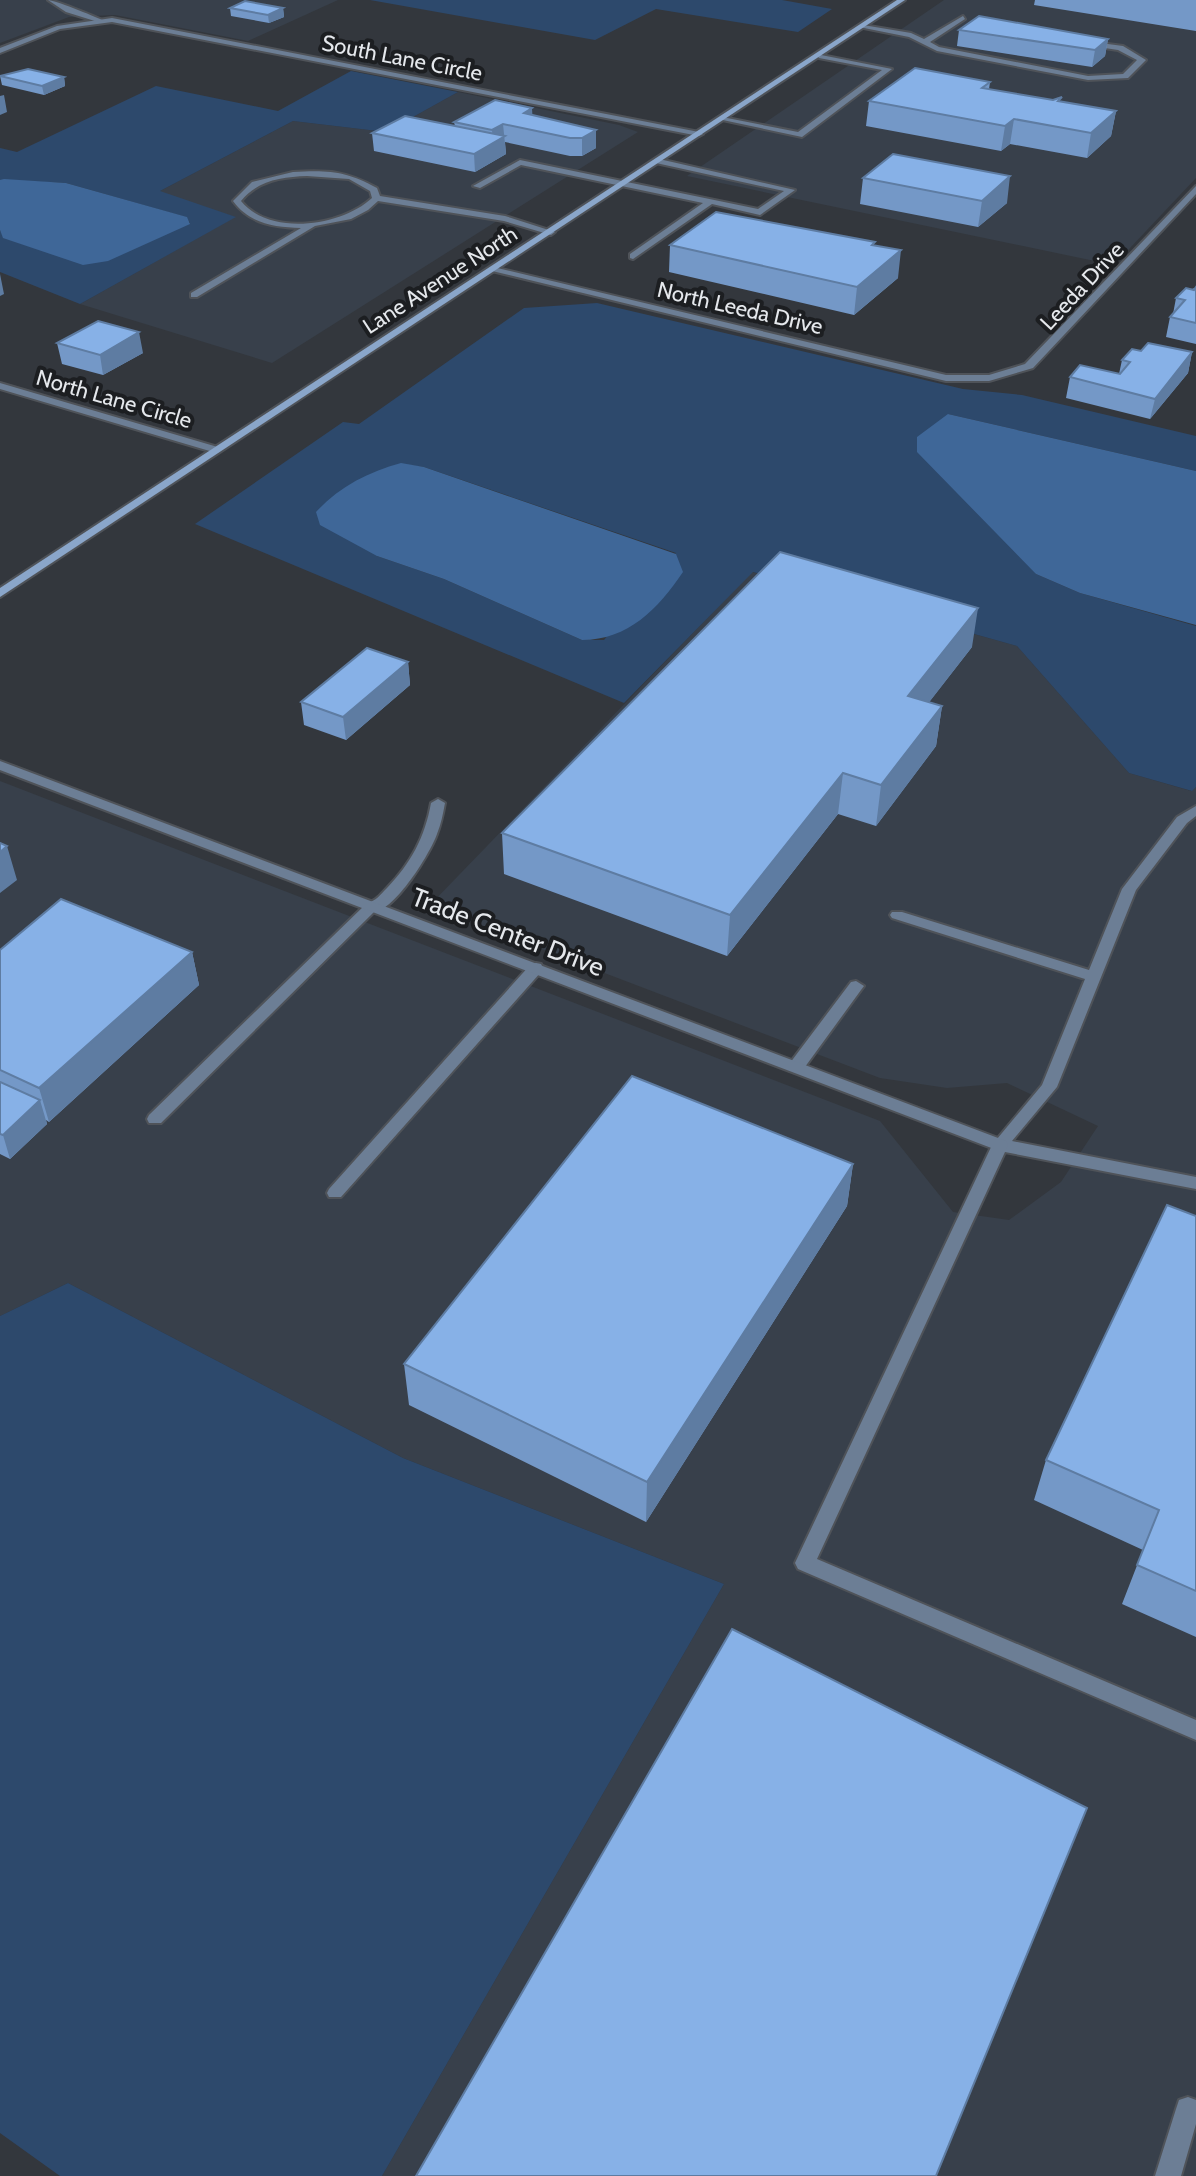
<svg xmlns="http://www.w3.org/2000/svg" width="1196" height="2176" font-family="Cabin,sans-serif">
  <rect width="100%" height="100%" fill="#33373d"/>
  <!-- built -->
  <path fill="#38404b" d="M 0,0 L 338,0 L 248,41 L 115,15 L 69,17 L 0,43 Z
    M 944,0 L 1196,0 L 1196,178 L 1114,265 L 687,176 Z
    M 458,92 L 619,125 L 638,132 L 272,363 L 80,304 L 235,217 L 158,192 L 293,121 L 386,132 Z
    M 752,572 L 1017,646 L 1129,773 L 1191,791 L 1196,787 L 1196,2176 L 382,2176 L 724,1584 L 403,1458 L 68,1283 L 0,1316 L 0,781 L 880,1121 L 953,1212 L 1009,1220 L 1061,1182 L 1098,1126 L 1007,1083 L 947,1088 L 880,1078 L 429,906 Z"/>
  <!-- green -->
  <path fill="#2d496c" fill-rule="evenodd" d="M 370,0 L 782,0 L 832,9 L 798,32 L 656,9 L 595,40 Z
    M 351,71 L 458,92 L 386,132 L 293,121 L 160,191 L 236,217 L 80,304 L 0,272 L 0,230 L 4,238 L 190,223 L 186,217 L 66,183 L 0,180 L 0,148 L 17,152 L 156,86 L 278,111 Z
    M 597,303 L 963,389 L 1022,395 L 1196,436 L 1196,471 L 948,414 L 1036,574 L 1080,593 L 1196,626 L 1196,787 L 1192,791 L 1129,773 L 1017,646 L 753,572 L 624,703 L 195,524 L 343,422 L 359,424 L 524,308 ZM 401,464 L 424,467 L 676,553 L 604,640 L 582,640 L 444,579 L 377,556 Z
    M 68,1283 L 403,1458 L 724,1584 L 382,2176 L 60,2176 L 0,2133 L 0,1316 Z"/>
  <!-- water -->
  <path fill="#3f6798" d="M 4,179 L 66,183 L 187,217 L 190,224 L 108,261 L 83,265 L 3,238 L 0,230 L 0,180 Z
    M 948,414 L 1196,471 L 1196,625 L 1080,593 L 1036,574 L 917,452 L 917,437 Z
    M 401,463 L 424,467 L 676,554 L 683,572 C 658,609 628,640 582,640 L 444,579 L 377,556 L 320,525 L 316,512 C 339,487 368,472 401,463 Z"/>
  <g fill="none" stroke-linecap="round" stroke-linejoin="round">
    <!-- lane casing -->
    <g stroke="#4f5359" stroke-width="4">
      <path id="lane" d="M 48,0 C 54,0 94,16 102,20 L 98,22 L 66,12 Z
        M 963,16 L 965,19 L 930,42 L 939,47 L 1088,76 L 1123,74 L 1137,60 L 1118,50 L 1085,45 L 1085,41 L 1123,46 L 1146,60 L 1128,78 L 1088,80 L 937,51 L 909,37 L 859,27 L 863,25 L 911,33 L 924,39 Z
        M 816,54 L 892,69 L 802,137 L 718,119 L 722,117 L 798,132 L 882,70 L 819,58 Z
        M 659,159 L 795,190 L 760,215 L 712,204 L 633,259 L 630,258 L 630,254 L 703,203 L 521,165 L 480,188 L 473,186 L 520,160 L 758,209 L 784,191 L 656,163 Z
        M 293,172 C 329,170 346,171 377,188 L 380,196 L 505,216 L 555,232 L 551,235 L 504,221 L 378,201 L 368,210 L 351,219 L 315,226 L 197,297 L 191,297 L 191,293 L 301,228 C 274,227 250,224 233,201 L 252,182 ZM 307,176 L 349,179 L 370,191 L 372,198 C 342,226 270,237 241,201 C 258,180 282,177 307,176 Z
        M 438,799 L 445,803 C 443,814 441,824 437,834 C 430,854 395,910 374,912 L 161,1123 L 149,1123 L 147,1119 L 149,1115 L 367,903 C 376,901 380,895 387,888 C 411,863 425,837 431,803 Z
        M 1196,806 L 1196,816 L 1187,823 L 1136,890 L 1057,1087 L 1012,1141 L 1196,1177 L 1196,1189 L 1005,1152 L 817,1559 L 1196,1720 L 1196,1740 L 798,1569 L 795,1563 L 992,1145 L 1042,1085 L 1085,979 L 892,918 L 890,915 L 892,912 L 902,912 L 1089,970 L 1122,889 L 1177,817 Z
        M 536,963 L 541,964 L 543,968 L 541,972 L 341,1197 L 329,1197 L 327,1193 L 329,1189 L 531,964 Z
        M 856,981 L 864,986 L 861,990 L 802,1071 L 790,1071 L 788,1067 L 790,1063 L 851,982 Z
        M 1188,2097 L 1196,2100 L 1196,2124 L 1181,2176 L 1155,2176 L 1176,2109 L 1179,2100 Z"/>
    </g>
    <!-- street casing -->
    <g stroke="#4f5359" stroke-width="4">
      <path id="street" d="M 112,18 L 699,132 L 703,134 L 699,136 L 112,22 L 60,29 L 0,53 L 0,48 L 57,26 Z
        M 1196,186 L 1196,194 L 1033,368 L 989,381 L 946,381 L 488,270 L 493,267 L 946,375 L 989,375 L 1025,364 Z
        M 0,383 L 221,448 L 222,450 L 213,452 L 0,389 Z
        M 0,761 L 1006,1141 L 1008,1145 L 1006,1149 L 994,1149 L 0,770 Z"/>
    </g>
    <!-- secondary casing -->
    <g stroke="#4f5359" stroke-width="4">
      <path id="secondary" d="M 897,0 L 905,0 L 0,597 L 0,588 Z"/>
    </g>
    <!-- lane -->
    <use href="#lane" fill="#6c7e95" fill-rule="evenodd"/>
    <!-- street -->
    <use href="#street" fill="#6c7e95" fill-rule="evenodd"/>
    <!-- secondary -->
    <use href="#secondary" fill="#8aa6ca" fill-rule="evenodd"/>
  </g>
  <!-- wall -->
  <path fill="#7498c7" d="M 1035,0 L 1196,0 L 1196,31 L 1034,5 Z
    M 230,8 L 283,8 L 284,17 L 269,23 L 231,16 Z
    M 959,30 L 1108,39 L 1105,56 L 1092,67 L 957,46 Z
    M 0,76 L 64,77 L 65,86 L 44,95 L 2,85 Z
    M 990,82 L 989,89 L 1116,111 L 1111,136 L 1087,158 L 1010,144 L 1001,151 L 866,126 L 869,101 Z
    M 532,108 L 532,115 L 596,130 L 596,148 L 582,156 L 570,156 L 505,142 L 506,154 L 475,172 L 374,151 L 372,133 L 455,126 L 454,122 Z
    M 863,178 L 1007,203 L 978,227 L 860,204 Z
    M 670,245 L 875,245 L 898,278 L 854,315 L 669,272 Z
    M 1196,287 L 1196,344 L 1166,337 L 1170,317 L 1173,314 L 1176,298 Z
    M 57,343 L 143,353 L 103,375 L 62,364 Z
    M 1141,351 L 1192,352 L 1188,373 L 1150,419 L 1066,398 L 1070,377 L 1119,374 L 1122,360 Z
    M 972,647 L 929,702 L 942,706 L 936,746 L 876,826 L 838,814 L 727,956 L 504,874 L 502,833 Z
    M 408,662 L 410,685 L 346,740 L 304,725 L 301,702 Z
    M 0,950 L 192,952 L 199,985 L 49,1122 L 46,1120 L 47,1124 L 10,1159 L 0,1154 Z
    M 853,1164 L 847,1206 L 646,1522 L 409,1405 L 404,1364 Z
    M 1196,1216 L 1196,1637 L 1122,1604 L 1143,1550 L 1034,1500 L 1046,1460 Z"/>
  <!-- shaded-wall -->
  <path fill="#5e7ca2" d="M 283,8 L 284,17 L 269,23 L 268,15 Z
    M 1108,39 L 1105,56 L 1092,67 L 1095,50 Z
    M 64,77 L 65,86 L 44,95 L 42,86 Z
    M 4,95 L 7,112 L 0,115 L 0,96 Z
    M 532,108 L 533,126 L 524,113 Z
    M 1116,111 L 1111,136 L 1087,158 L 1091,133 Z
    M 1014,119 L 1010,144 L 1001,151 L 1005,126 Z
    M 503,124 L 506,154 L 475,172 L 474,154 L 493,143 L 492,130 Z
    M 596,130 L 596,148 L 582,156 L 582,138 Z
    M 1010,176 L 1007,203 L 978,227 L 982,201 Z
    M 901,250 L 898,278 L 854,315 L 857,287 Z
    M 0,274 L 4,294 L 0,296 Z
    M 139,332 L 143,353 L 103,375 L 100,355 Z
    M 1192,352 L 1188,373 L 1150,419 L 1155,399 Z
    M 978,608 L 972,647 L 903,736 L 908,696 Z
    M 408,662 L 410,685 L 346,740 L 343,717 Z
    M 942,706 L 936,746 L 876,826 L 881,785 Z
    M 843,773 L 838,814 L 727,956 L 730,915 Z
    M 7,846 L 17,880 L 0,893 L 0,852 Z
    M 192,952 L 199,985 L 49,1122 L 39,1088 Z
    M 40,1100 L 47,1124 L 10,1159 L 3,1135 Z
    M 853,1164 L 847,1206 L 646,1522 L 647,1482 Z"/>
  <!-- building -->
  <path fill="#87b1e7" stroke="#5e7ca2" stroke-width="2" d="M 245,1 L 283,8 L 268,15 L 230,8 Z
    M 979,16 L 1108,39 L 1095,50 L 959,30 Z
    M 915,68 L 990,82 L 982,88 L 1053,100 L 1062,97 L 1058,101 L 1116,111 L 1091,133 L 1014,119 L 1005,126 L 869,101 Z
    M 28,69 L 64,77 L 42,86 L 0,76 Z
    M 495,100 L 532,108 L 524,113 L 596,130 L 582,138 L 570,138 L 503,124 L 492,130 L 454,122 Z
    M 405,116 L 505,136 L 474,154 L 372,133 Z
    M 893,154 L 1010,176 L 982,201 L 863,178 Z
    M 716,212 L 875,242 L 872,245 L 901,250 L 857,287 L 670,245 Z
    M 1196,287 L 1196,323 L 1170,317 L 1185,300 L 1176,298 L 1186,288 L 1194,290 Z
    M 98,321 L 139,332 L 100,355 L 57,343 Z
    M 1148,343 L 1192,352 L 1155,399 L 1070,377 L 1080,365 L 1120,374 L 1130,362 L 1122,360 L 1132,349 L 1141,351 Z
    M 780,552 L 978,608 L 908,696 L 942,706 L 881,785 L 843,773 L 730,915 L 502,833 Z
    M 367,648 L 408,662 L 343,717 L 301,702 Z
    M 0,843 L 7,846 L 0,852 Z
    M 61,899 L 192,952 L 39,1088 L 0,1070 L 0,950 Z
    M 632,1076 L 853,1164 L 647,1482 L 404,1364 Z
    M 0,1082 L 40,1100 L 3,1135 L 0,1134 Z
    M 1167,1205 L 1196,1216 L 1196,1591 L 1137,1565 L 1159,1510 L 1046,1460 Z
    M 732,1629 L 1087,1808 L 936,2176 L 416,2176 Z"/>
  <g text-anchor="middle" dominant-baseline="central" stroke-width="8" stroke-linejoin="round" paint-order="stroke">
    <!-- far-street labels -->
    <g font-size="22" fill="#e5e8ec" stroke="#1c1e21">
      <text transform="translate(402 58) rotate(11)">South Lane Circle</text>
      <text transform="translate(440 280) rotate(-33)">Lane Avenue North</text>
      <text transform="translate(1082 286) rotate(-47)">Leeda Drive</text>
      <text transform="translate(740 308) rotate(13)">North Leeda Drive</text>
      <text transform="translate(114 399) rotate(16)">North Lane Circle</text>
    </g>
    <!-- street labels -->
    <g font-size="26" fill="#e5e8ec" stroke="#1c1e21">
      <text transform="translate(508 932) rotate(21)">Trade Center Drive</text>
    </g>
  </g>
</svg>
